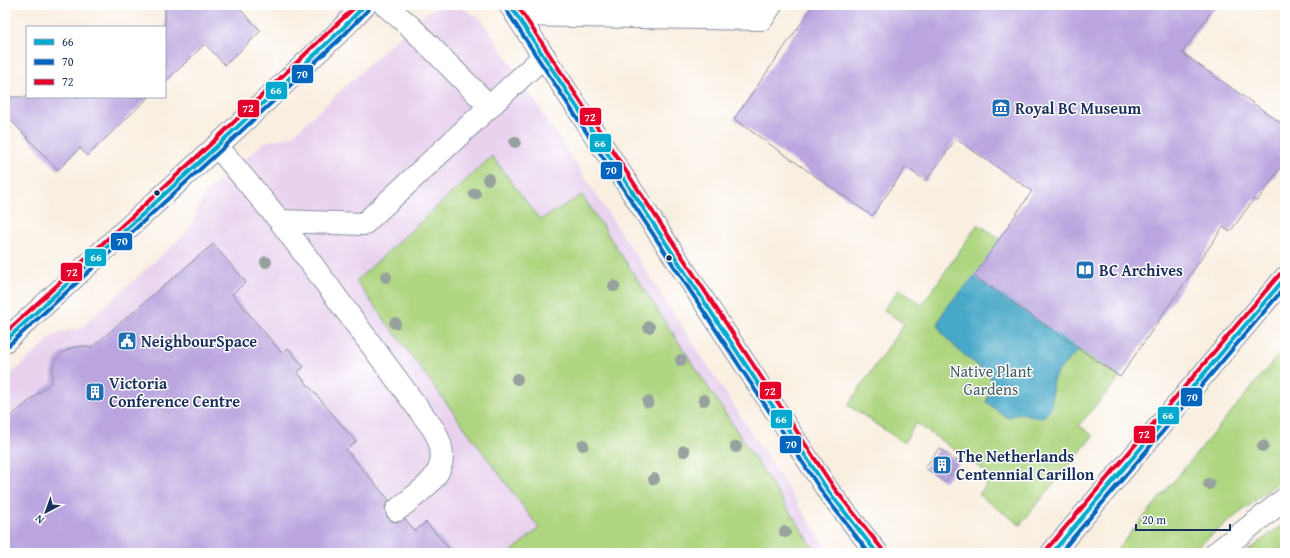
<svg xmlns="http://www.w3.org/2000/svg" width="1290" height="558" font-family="'Gentium Book Plus',serif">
  <rect width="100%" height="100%" fill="#fff"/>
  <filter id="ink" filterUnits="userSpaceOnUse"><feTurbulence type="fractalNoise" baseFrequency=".025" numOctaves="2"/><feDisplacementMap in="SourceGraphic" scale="8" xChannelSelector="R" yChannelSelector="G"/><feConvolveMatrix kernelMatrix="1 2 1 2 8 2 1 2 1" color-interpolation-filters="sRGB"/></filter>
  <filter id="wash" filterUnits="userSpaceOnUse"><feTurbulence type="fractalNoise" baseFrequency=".012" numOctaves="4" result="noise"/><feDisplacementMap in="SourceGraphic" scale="16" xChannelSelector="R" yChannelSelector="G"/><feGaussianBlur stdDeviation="0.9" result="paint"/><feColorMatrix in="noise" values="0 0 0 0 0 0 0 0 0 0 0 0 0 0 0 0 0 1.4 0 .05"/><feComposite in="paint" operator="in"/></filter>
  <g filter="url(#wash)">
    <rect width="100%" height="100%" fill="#f9efe1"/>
    <!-- built -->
    <path fill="#e8d2ee" d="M 447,6 L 464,9 L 482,20 L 830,553 L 5,553 L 5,380 L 52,337 L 60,333 L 81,328 L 186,233 L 194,221 L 196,211 L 206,193 L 260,146 L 268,141 L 287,138 L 294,134 L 417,20 L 430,10 Z"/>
    <!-- green -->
    <path fill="#aed580" stroke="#64826f" d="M 492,156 L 540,220 L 582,195 L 817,553 L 510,553 L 539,528 L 356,281 Z
      M 978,224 L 1000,239 L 974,277 L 1120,377 L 1079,425 L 1093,436 L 1020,525 L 979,495 L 992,476 L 916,423 L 904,443 L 848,405 L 904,324 L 884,310 L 899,289 L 922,305 Z
      M 1285,347 L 1285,477 L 1189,553 L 1114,553 Z
      M 1285,522 L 1285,553 L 1245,553 L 1282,525 Z"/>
    <!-- water -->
    <path fill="#47a8c7" stroke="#316c92" d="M 974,276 L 1081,349 C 1071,358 1062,365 1055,376 C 1048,389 1058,408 1044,416 C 1035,421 1026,411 1017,414 C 1014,414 1011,417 1008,418 L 986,402 L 992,387 L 990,376 C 980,366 933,335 939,321 C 946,303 963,291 974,276 Z"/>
    <g id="blocks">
      <!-- building -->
      <path fill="#baa5df" d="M 165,5 L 236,5 L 261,31 L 225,65 L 205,44 L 165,82 Z
        M 814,5 L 1216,5 L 1182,53 L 1285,126 L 1285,161 L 1257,201 L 1254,199 L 1230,232 L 1223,227 L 1120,377 L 974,276 L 1032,191 L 956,139 L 926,181 L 906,167 L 872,216 L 734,119 Z
        M 5,97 L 149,97 L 87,156 L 80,148 L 58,170 L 5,114 Z
        M 213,244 L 246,282 L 232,294 L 282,353 L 288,348 L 304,367 L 297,372 L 356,442 L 346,450 L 389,500 L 385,506 L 385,511 L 387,517 L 392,521 L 398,522 L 405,519 L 415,531 L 426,522 L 453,553 L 5,553 L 5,421 L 52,382 L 52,371 L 55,361 L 62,353 L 71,348 L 82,346 L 92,347 Z
        M 939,448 L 959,462 L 945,482 L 925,468 Z"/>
    </g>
  </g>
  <g filter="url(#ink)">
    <use href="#blocks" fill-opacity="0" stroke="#8a8fa0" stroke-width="1"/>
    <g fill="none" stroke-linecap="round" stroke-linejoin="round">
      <!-- minor casing -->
      <g stroke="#8a8fa0" stroke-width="24">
        <path id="minor" d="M 385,5 L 411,27 L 490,107
          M 517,15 L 762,19 L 771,5
          M 217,146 L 280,221 L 434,430 C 457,471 426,486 397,510
          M 280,221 L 364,224 L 544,56
          M 1052,553 L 1285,278
          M 1216,553 L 1285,499"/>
      </g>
      <!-- major casing -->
      <g stroke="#8a8fa0" stroke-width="24">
        <path id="major" d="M 510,5 L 829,492 L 877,553
          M 5,341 L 217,146 L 339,32 L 365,5"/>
      </g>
      <!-- minor -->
      <use href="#minor" stroke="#fff" stroke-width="22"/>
      <!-- major -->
      <use href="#major" stroke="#fff" stroke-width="22"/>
      <!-- bus-1 casing -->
      <g stroke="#fff" stroke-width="7">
        <path id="bus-1" d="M 510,5 L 829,492 L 877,553
          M 5,341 L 217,146 L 339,32 L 365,5
          M 1052,553 L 1285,278"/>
      </g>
      <!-- bus-2 casing -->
      <g stroke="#fff" stroke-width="7">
        <path id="bus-2" d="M 505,8 L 824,495 L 869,553
          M 9,345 L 221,150 L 343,36 L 369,9
          M 1060,553 L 1285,287"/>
      </g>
      <!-- bus-3 casing -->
      <g stroke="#fff" stroke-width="7">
        <path id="bus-3" d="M 517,5 L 834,488 L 882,549
          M 5,333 L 213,142 L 357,5
          M 1047,549 L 1280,274"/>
      </g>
      <!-- bus-1 -->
      <use href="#bus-1" stroke="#00a9ce" stroke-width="4"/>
      <!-- bus-2 -->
      <use href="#bus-2" stroke="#0065bd" stroke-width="4"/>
      <!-- bus-3 -->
      <use href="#bus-3" stroke="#e4002b" stroke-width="4"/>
    </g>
    <!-- trees -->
    <g fill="#97a19e">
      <circle cx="515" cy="142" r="6"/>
      <circle cx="488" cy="179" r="6"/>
      <circle cx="475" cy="194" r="6"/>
      <circle cx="266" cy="262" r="6"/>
      <circle cx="386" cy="277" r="6"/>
      <circle cx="614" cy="286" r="6"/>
      <circle cx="395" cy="323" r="6"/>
      <circle cx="649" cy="327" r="6"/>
      <circle cx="681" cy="360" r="6"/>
      <circle cx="517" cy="379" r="6"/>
      <circle cx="704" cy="400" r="6"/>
      <circle cx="648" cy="402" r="6"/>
      <circle cx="583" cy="445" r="6"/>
      <circle cx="1263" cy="446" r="6"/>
      <circle cx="736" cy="447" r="6"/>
      <circle cx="684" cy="451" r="6"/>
      <circle cx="654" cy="479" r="6"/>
      <circle cx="1209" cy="484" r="6"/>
      <circle cx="785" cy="532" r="6"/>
    </g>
  </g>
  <!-- icons -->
  <defs>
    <g id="museum-square" transform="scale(1)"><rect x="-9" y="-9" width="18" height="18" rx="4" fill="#1f6fb2" stroke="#fff"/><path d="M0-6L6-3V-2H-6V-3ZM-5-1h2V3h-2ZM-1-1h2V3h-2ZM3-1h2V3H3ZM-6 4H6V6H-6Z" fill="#fff"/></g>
    <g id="library-square" transform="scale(1)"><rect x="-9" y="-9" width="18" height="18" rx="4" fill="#1f6fb2" stroke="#fff"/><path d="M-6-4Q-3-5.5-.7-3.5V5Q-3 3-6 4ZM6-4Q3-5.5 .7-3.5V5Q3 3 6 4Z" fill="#fff"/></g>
    <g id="civic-square" transform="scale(1)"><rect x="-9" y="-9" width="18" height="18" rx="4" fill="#1f6fb2" stroke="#fff"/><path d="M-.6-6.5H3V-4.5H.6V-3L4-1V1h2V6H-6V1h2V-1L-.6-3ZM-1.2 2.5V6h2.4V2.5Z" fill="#fff"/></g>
    <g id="building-square" transform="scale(1)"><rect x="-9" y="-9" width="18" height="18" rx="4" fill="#1f6fb2" stroke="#fff"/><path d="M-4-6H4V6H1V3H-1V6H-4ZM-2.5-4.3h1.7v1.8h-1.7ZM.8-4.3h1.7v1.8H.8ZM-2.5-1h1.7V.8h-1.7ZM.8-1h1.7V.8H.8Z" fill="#fff"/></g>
  </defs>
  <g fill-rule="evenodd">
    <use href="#museum-square" x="1001" y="108"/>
    <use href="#library-square" x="1085" y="270"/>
    <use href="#civic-square" x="127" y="341"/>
    <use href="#building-square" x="95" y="392"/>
    <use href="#building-square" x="942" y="465"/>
  </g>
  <!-- markers -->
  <g fill="#1b2f5e" stroke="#fff" stroke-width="1.5">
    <circle cx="157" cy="193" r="3.5"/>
    <circle cx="669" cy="258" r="3.5"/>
  </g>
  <g text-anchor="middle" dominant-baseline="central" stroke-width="3" stroke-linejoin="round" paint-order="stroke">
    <!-- poi labels -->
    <g font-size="16" font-weight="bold" fill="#1b2f5e" stroke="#fff" text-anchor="start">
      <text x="1015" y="108">Royal BC Museum</text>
      <text x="1099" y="270">BC Archives</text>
      <text x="141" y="341">NeighbourSpace</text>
      <text x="109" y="383">Victoria<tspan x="109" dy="18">Conference Centre</tspan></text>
      <text x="956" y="456">The Netherlands<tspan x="956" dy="18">Centennial Carillon</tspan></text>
    </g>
    <!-- park labels -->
    <g font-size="16" fill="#476168" stroke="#fff">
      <text x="991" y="371">Native Plant<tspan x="991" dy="18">Gardens</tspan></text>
    </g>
  </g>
  <g stroke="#fff" stroke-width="1.5">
    <rect x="291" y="64" width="23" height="20" rx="4" fill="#0065bd"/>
    <rect x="265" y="81" width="23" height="19" rx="4" fill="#00a9ce"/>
    <rect x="237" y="99" width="23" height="19" rx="4" fill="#e4002b"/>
    <rect x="579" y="107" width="23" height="19" rx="4" fill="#e4002b"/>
    <rect x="589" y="133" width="23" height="20" rx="4" fill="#00a9ce"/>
    <rect x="600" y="161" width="23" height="19" rx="4" fill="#0065bd"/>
    <rect x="110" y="232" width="23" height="19" rx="4" fill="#0065bd"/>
    <rect x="84" y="248" width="23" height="19" rx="4" fill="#00a9ce"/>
    <rect x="60" y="262" width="23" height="20" rx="4" fill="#e4002b"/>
    <rect x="759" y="381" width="23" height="19" rx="4" fill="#e4002b"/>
    <rect x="1180" y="387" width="23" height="20" rx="4" fill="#0065bd"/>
    <rect x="1157" y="406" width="23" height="19" rx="4" fill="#00a9ce"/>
    <rect x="770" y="409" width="23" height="20" rx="4" fill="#00a9ce"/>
    <rect x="1133" y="425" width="23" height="19" rx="4" fill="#e4002b"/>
    <rect x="779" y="435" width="23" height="19" rx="4" fill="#0065bd"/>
  </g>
  <g font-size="11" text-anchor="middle" font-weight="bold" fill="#fff">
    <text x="302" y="78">70</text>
    <text x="276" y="94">66</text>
    <text x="248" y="112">72</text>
    <text x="590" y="121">72</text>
    <text x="600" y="147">66</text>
    <text x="611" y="174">70</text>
    <text x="122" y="245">70</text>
    <text x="96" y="261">66</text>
    <text x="72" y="276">72</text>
    <text x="770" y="395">72</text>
    <text x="1192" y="401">70</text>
    <text x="1168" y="419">66</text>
    <text x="781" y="423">66</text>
    <text x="1144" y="438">72</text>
    <text x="791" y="448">70</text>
  </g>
  <!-- margin -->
  <rect width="1290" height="558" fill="none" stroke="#fff" stroke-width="20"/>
  <!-- legend -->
  <rect x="26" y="26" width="140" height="72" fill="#ffffff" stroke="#a4acbf"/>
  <rect x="34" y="39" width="20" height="6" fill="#00a9ce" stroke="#a4acbf"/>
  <text x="62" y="46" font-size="12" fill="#1b2f5e">66</text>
  <rect x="34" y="59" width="20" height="6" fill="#0065bd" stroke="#a4acbf"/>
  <text x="62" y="66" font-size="12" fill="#1b2f5e">70</text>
  <rect x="34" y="79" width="20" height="6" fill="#e4002b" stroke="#a4acbf"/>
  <text x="62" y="86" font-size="12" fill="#1b2f5e">72</text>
  <!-- north arrow -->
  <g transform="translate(46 512) rotate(221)" stroke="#ffffff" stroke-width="3" paint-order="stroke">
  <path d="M0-3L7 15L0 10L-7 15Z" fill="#1b2f5e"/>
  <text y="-6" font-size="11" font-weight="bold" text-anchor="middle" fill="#1b2f5e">N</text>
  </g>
  <!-- scale -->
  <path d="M1136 524v6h94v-6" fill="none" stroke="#1b2f5e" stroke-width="2"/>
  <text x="1142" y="524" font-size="12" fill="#1b2f5e" stroke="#ffffff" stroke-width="3" paint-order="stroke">20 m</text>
</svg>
